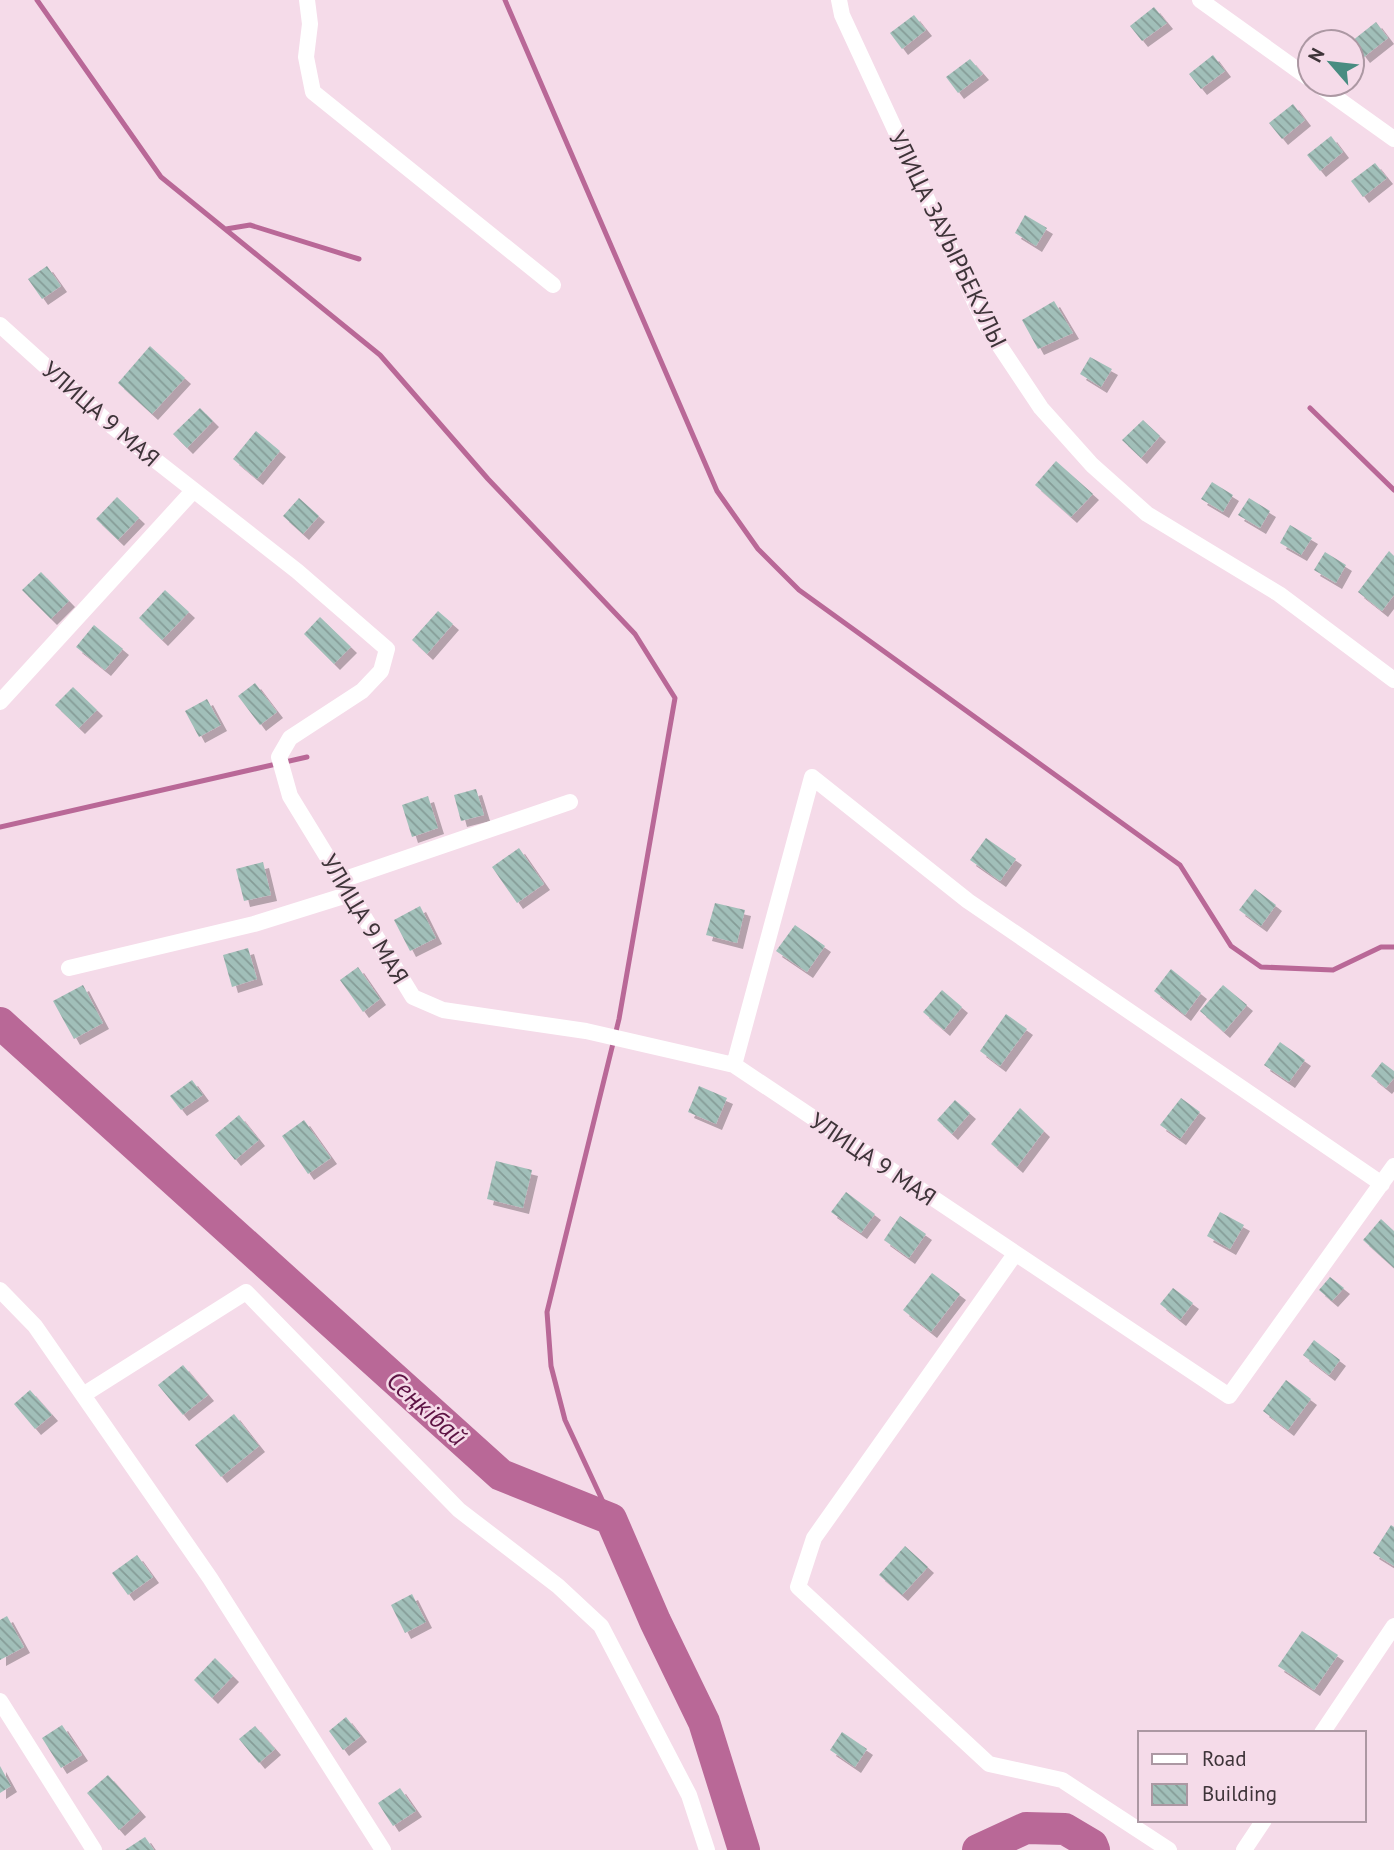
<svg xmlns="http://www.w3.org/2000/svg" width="1394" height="1850" font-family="'PT Sans',sans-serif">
  <defs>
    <pattern id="building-back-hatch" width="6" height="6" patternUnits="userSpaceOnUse" patternTransform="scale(1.75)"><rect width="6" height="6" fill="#a1bfb9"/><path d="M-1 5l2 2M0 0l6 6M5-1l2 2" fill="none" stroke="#859c97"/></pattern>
    <filter id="shadow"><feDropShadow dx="6" dy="6" stdDeviation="0" flood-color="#0004"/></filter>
  </defs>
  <rect width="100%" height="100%" fill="#f5dbe9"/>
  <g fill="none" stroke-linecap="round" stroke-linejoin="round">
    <!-- stream -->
    <path stroke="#b96897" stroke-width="5" d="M 37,0 L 161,177 L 380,355 L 488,479 L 635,634 L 675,698 L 619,1019 L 547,1312 L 551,1366 L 565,1420 L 611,1519
      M 505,0 L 717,491 L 758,549 L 799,590 L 1180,865 L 1231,946 L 1261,967 L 1333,970 L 1381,947 L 1394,947
      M 226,229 L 250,225 L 359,259
      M 1310,408 L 1394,490
      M 0,827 L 307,757"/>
    <!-- river -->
    <path stroke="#b96897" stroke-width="32" d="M 0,1023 L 501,1475 L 611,1519 L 655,1621 L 704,1722 L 744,1850
      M 978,1850 L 1026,1828 L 1065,1829 L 1092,1845 L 1094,1850"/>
  </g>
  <!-- building -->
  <path fill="url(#building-back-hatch)" filter="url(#shadow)" d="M 1154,7 L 1167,23 L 1142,41 L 1130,26 Z
    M 914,15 L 926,30 L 902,49 L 890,33 Z
    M 1376,22 L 1388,38 L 1364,57 L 1352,41 Z
    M 1213,55 L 1225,71 L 1201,89 L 1189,74 Z
    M 970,59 L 983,74 L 958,93 L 946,77 Z
    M 1293,104 L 1305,120 L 1282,139 L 1269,123 Z
    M 1331,136 L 1343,152 L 1320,171 L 1307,155 Z
    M 1375,163 L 1387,178 L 1363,197 L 1351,181 Z
    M 1025,215 L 1047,228 L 1036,246 L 1015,233 Z
    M 47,266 L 61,286 L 42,299 L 28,279 Z
    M 1054,301 L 1073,333 L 1038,349 L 1022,320 Z
    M 150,346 L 185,378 L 152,414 L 118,383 Z
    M 1090,357 L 1112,369 L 1101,387 L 1080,374 Z
    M 200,408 L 213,421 L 187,448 L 173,434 Z
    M 1143,420 L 1160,436 L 1141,458 L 1122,440 Z
    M 256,431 L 280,451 L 257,479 L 233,459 Z
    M 1056,461 L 1093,494 L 1071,517 L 1035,485 Z
    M 1212,482 L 1233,495 L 1223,512 L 1201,499 Z
    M 117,497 L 139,518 L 118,540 L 96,519 Z
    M 299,498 L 319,516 L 303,534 L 283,516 Z
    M 1249,498 L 1270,511 L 1260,528 L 1238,515 Z
    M 1290,525 L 1312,538 L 1301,555 L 1280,543 Z
    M 1389,551 L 1394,556 L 1394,595 L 1382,611 L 1358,592 Z
    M 1325,552 L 1346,565 L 1336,583 L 1314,570 Z
    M 41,572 L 69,601 L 51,619 L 22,590 Z
    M 165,590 L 189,612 L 162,640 L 139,618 Z
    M 438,611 L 453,624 L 427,654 L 412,640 Z
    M 320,617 L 351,647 L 334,664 L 304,634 Z
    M 94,625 L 123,649 L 105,670 L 76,647 Z
    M 255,683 L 277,712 L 260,725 L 238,696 Z
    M 73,687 L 97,710 L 79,728 L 55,705 Z
    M 207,699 L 221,725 L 199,737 L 185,711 Z
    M 476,789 L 484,815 L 461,821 L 454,795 Z
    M 428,796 L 438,828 L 412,837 L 402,805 Z
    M 986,838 L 1016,859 L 1000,881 L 970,860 Z
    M 519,848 L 544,884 L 517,903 L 492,867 Z
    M 263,862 L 271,895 L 244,901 L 236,869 Z
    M 1255,889 L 1276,905 L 1261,926 L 1239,910 Z
    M 715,903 L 745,910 L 737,943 L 706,935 Z
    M 420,906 L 436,938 L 410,951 L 394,920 Z
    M 795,925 L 825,946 L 807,972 L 776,951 Z
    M 248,948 L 257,979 L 232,987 L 223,955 Z
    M 358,967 L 380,999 L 363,1012 L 340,980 Z
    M 1171,969 L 1201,993 L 1185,1015 L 1154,991 Z
    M 83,985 L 103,1023 L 74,1039 L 53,1001 Z
    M 1223,985 L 1247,1005 L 1224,1032 L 1200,1011 Z
    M 942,990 L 962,1007 L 944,1030 L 923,1012 Z
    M 1006,1014 L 1027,1029 L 1000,1066 L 980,1051 Z
    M 1280,1042 L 1305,1060 L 1289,1082 L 1264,1065 Z
    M 1382,1062 L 1394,1071 L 1394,1078 L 1386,1088 L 1371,1076 Z
    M 192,1080 L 203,1095 L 181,1110 L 170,1096 Z
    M 699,1086 L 727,1098 L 716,1124 L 688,1112 Z
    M 1181,1098 L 1200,1112 L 1180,1139 L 1160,1125 Z
    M 955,1100 L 970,1113 L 952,1134 L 937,1120 Z
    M 1020,1108 L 1044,1131 L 1017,1167 L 991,1144 Z
    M 239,1115 L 259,1140 L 235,1160 L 215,1135 Z
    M 304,1120 L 331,1158 L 308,1174 L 282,1136 Z
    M 496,1161 L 532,1170 L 523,1208 L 487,1199 Z
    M 846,1192 L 875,1214 L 861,1233 L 831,1212 Z
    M 1220,1212 L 1244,1225 L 1230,1249 L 1207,1236 Z
    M 900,1216 L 926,1234 L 909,1258 L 884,1240 Z
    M 1381,1219 L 1394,1231 L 1394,1268 L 1363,1240 Z
    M 932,1273 L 960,1294 L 931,1332 L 903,1310 Z
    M 1330,1277 L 1344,1288 L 1332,1301 L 1319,1290 Z
    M 1173,1288 L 1193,1303 L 1180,1320 L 1160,1304 Z
    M 1314,1340 L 1340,1360 L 1329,1375 L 1303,1355 Z
    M 183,1365 L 208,1395 L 183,1415 L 158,1385 Z
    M 1286,1380 L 1311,1399 L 1288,1430 L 1263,1411 Z
    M 30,1390 L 52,1415 L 35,1429 L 14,1404 Z
    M 234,1414 L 259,1446 L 221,1477 L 195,1445 Z
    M 1391,1525 L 1394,1527 L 1394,1566 L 1373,1553 Z
    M 905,1546 L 928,1567 L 902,1595 L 879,1575 Z
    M 137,1555 L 153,1577 L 128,1595 L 112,1573 Z
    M 412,1594 L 426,1622 L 405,1633 L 391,1605 Z
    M 7,1616 L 24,1647 L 0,1660 L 0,1620 Z
    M 1302,1631 L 1338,1655 L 1314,1690 L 1278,1666 Z
    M 215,1658 L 233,1676 L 212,1698 L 194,1680 Z
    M 346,1717 L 361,1736 L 343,1750 L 329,1731 Z
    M 62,1725 L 82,1755 L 61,1768 L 42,1738 Z
    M 255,1726 L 275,1749 L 259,1763 L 239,1739 Z
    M 842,1732 L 867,1749 L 855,1767 L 830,1750 Z
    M 0,1766 L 11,1786 L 0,1793 Z
    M 108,1775 L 140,1811 L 119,1830 L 87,1793 Z
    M 400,1788 L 416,1811 L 393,1826 L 378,1803 Z
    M 145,1837 L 154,1850 L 125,1850 Z"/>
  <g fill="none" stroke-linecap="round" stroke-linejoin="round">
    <!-- street -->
    <path stroke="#fff" stroke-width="16" d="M 307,0 L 310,24 L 306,57 L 313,92 L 553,285
      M 839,0 L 842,15 L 985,324 L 1041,408 L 1092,465 L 1147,514 L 1279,594 L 1394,680
      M 1200,0 L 1310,79
      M 1317,84 L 1394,139
      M 0,325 L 113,427 L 297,571 L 387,649 L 381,671 L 362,691 L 290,738 L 279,757 L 290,796 L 413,997 L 443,1010 L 586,1031 L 734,1065 L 1229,1396 L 1394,1166
      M 0,702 L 193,491
      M 342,880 L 570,802
      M 69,968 L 254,924 L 350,894
      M 734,1065 L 812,777 L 968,901 L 1382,1184
      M 1015,1254 L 814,1538 L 798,1587 L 989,1764 L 1062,1780 L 1169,1850
      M 0,1290 L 35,1326 L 210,1578 L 383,1850
      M 83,1395 L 246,1292 L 459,1510 L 558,1586 L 601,1626 L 689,1795 L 707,1850
      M 0,1701 L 94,1850
      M 1322,1733 L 1394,1626
      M 1244,1850 L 1264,1820"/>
  </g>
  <g text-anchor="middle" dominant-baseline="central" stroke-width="5" stroke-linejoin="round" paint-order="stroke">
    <!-- street labels -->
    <g font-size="24" fill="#3e3439" stroke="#f5dbe9">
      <text transform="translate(948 239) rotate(64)">УЛИЦА ЗАУЫРБЕКУЛЫ</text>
      <text transform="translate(101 414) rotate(41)">УЛИЦА 9 МАЯ</text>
      <text transform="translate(365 919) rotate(59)">УЛИЦА 9 МАЯ</text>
      <text transform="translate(873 1159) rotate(34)">УЛИЦА 9 МАЯ</text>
    </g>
    <!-- water labels -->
    <g font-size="26" font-style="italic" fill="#5d1344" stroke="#f5dbe9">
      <text transform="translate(427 1408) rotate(42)">Сеңкібай</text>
    </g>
  </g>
  <!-- legend -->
  <rect x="1138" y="1731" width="228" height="91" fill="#f5dbe9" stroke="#ac98a3" stroke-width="2"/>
  <rect x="1152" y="1754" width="35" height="10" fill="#ffffff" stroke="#ac98a3" stroke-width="2"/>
  <text x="1202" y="1766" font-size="21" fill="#3e3439">Road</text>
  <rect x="1152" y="1784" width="35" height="21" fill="url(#building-back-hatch)" stroke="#ac98a3" stroke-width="2"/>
  <text x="1202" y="1801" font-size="21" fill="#3e3439">Building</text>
  <!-- north arrow -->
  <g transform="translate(1331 63) rotate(298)"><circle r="33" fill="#f5dbe9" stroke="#ac98a3" stroke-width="2"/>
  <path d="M0-5L12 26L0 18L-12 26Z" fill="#488c81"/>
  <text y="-10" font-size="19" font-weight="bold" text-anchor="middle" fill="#3e3439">N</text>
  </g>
</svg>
